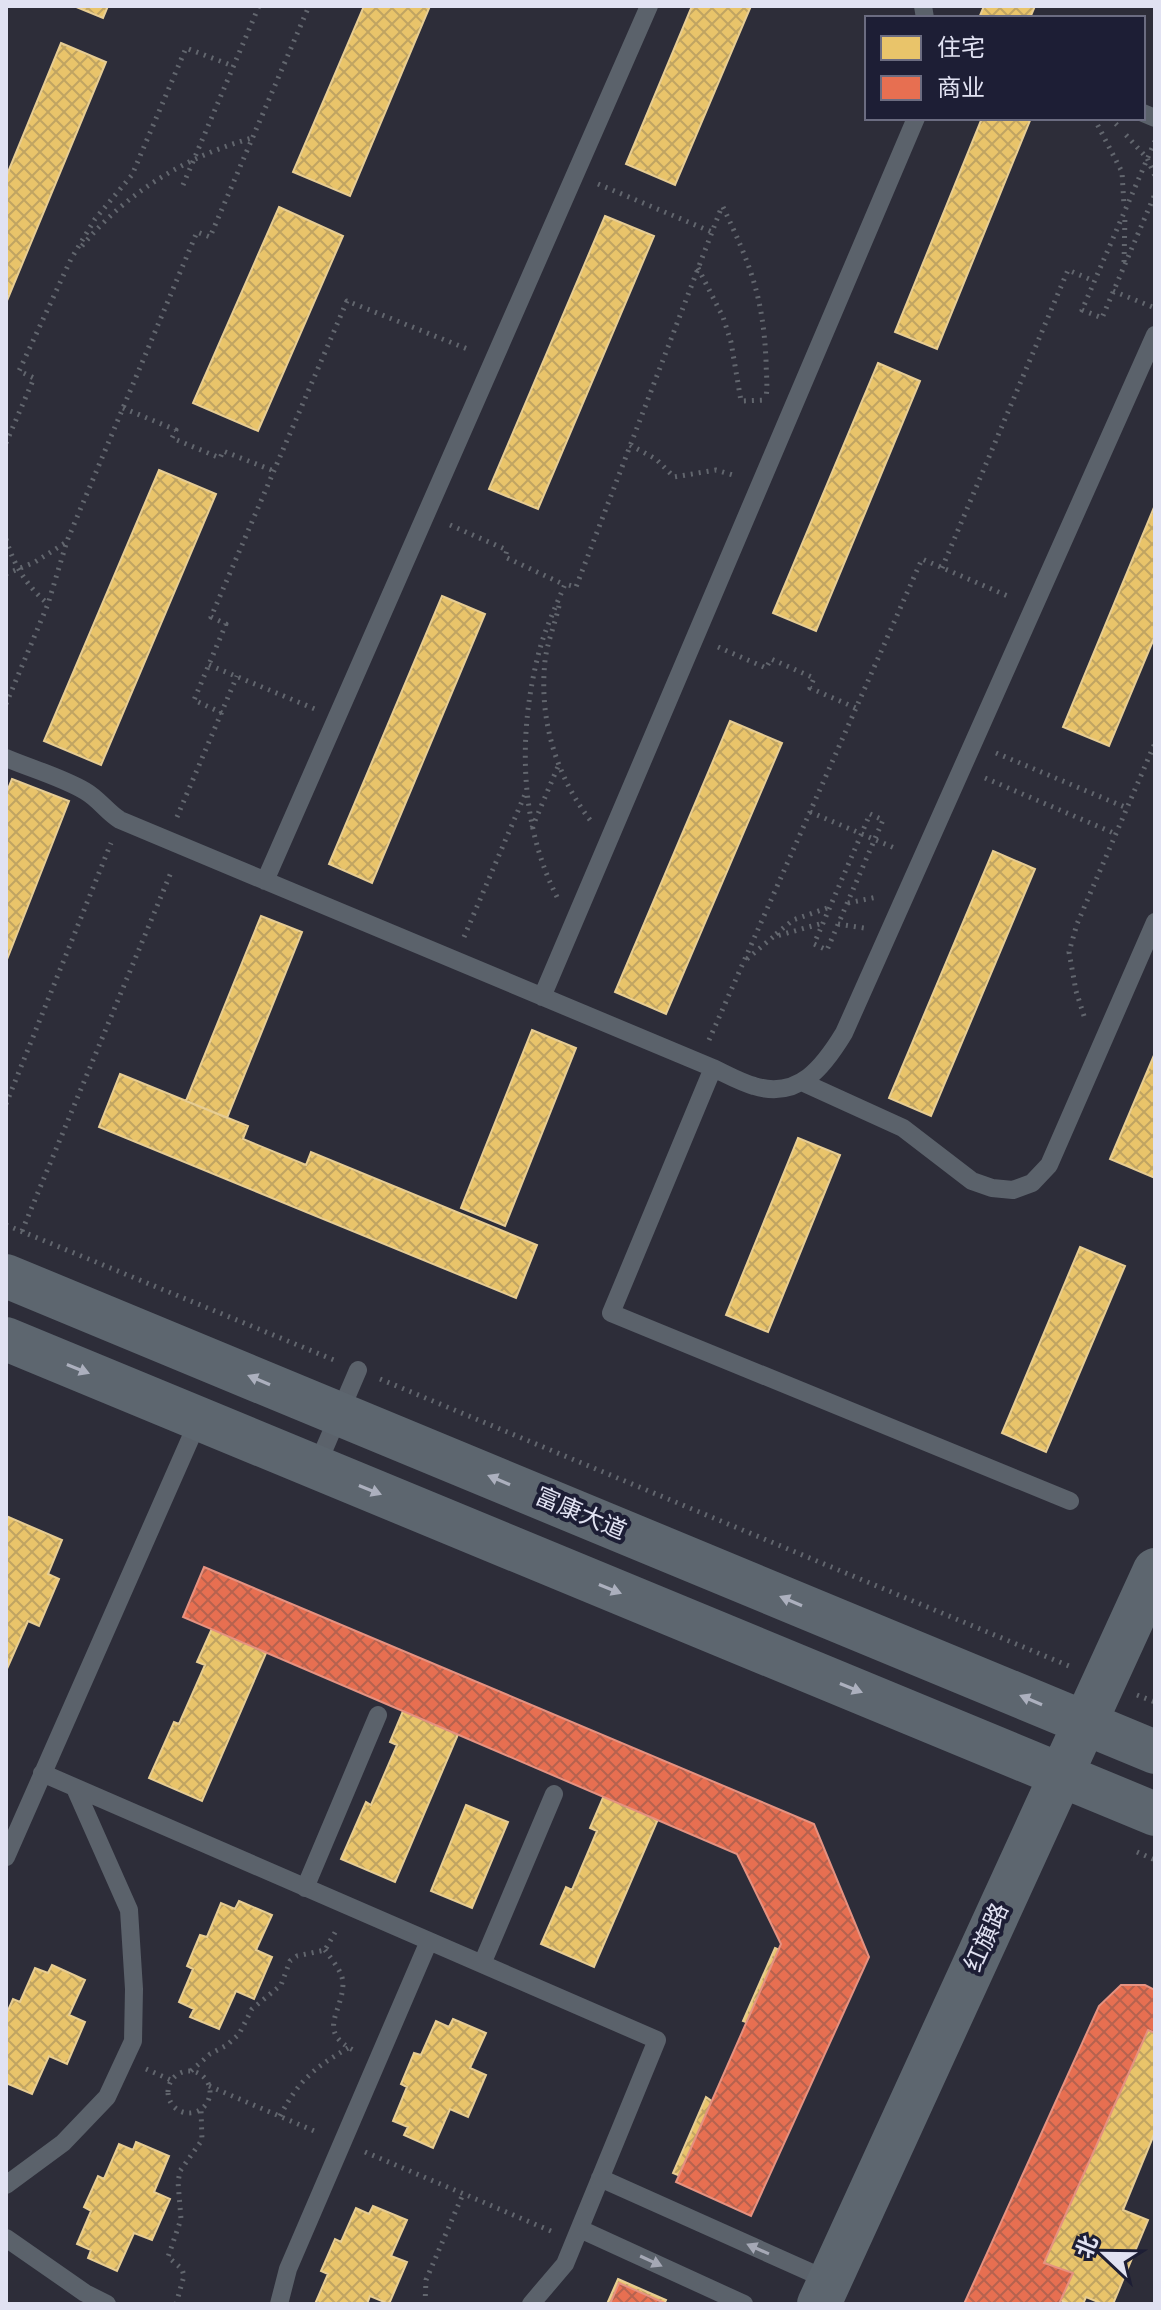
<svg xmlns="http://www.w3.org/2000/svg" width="1161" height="2310" font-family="Montserrat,'Noto Sans SC',sans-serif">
  <defs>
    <pattern id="homes-cross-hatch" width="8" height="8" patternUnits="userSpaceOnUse" patternTransform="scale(2)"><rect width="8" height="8" fill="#e9c46a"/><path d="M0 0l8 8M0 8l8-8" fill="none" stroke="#c0a462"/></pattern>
    <pattern id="shops-cross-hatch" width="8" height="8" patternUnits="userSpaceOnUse" patternTransform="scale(2)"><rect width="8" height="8" fill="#e76f51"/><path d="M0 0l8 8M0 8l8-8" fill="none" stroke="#b6624f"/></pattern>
  </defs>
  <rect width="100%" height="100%" fill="#2d2d39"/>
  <!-- homes -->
  <path fill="url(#homes-cross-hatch)" stroke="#e7cd93" stroke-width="2" d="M 74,6 L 108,6 L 103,18 Z
    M 364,6 L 430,6 L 350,196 L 293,172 Z
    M 692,6 L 751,6 L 675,185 L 626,164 Z
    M 984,6 L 1035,6 L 1030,18 L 979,18 Z
    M 61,43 L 106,62 L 6,303 L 6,177 Z
    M 982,118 L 1031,118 L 937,349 L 895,332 Z
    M 279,207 L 343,236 L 258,431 L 193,403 Z
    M 605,216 L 654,236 L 538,509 L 489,489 Z
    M 878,363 L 920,381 L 816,631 L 773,613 Z
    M 159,470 L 216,494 L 101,765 L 44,741 Z
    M 1155,505 L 1155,636 L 1109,746 L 1063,727 Z
    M 442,596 L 485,614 L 372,883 L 329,864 Z
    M 730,721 L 782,743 L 666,1014 L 615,992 Z
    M 12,779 L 69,801 L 6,962 L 6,794 Z
    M 993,851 L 1035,869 L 931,1116 L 889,1098 Z
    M 261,916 L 302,932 L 227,1118 L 186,1101 Z
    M 532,1030 L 576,1048 L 505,1226 L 461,1208 Z
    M 1155,1053 L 1155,1178 L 1110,1159 Z
    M 120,1074 L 248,1126 L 243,1139 L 306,1165 L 311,1152 L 537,1245 L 516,1298 L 99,1127 Z
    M 798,1138 L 840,1155 L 768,1332 L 726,1315 Z
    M 1080,1247 L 1125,1266 L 1046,1452 L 1002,1433 Z
    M 6,1516 L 62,1540 L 48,1574 L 59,1579 L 39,1626 L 28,1621 L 6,1671 Z
    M 222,1606 L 276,1630 L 202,1801 L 149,1778 L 174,1722 L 179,1724 L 205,1665 L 197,1662 Z
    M 413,1687 L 468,1711 L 395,1882 L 341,1859 L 366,1802 L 371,1805 L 397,1745 L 390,1742 Z
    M 614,1772 L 668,1796 L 594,1967 L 541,1944 L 566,1887 L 572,1890 L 597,1831 L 590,1828 Z
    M 466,1805 L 508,1822 L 472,1908 L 431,1891 Z
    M 239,1901 L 272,1915 L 256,1950 L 272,1957 L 254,1999 L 236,1991 L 219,2029 L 190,2017 L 194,2009 L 179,2002 L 193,1969 L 187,1966 L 200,1935 L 207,1937 L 221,1903 L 235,1909 Z
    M 775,1948 L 822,1970 L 806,2008 L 827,2018 L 811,2055 L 789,2045 L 756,2121 L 781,2132 L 763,2171 L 742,2162 L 727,2196 L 673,2173 L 706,2097 L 716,2104 L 751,2024 L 743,2021 Z
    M 52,1965 L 85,1980 L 69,2015 L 85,2022 L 67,2064 L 49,2056 L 32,2094 L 6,2083 L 6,2015 L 13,1999 L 20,2002 L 35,1968 L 48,1973 Z
    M 1131,1988 L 1155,1998 L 1155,2132 L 1123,2210 L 1148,2220 L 1113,2304 L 1103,2304 L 1086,2297 L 1083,2304 L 1069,2304 L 1056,2298 L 1054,2304 L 1040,2304 L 1026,2298 L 1031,2288 L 1012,2280 L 1026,2246 L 1013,2240 L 1033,2191 L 1046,2197 L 1094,2079 L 1082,2074 L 1109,2008 L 1121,2013 Z
    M 453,2019 L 486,2033 L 470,2068 L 486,2075 L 468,2117 L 450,2109 L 433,2148 L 404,2135 L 408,2127 L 393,2121 L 407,2087 L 401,2084 L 414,2053 L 421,2055 L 436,2021 L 449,2027 Z
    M 136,2142 L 169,2156 L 154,2192 L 170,2199 L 152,2240 L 134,2233 L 117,2271 L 88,2258 L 91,2250 L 77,2244 L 91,2211 L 84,2207 L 98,2176 L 104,2179 L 119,2144 L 133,2150 Z
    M 373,2206 L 407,2220 L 391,2256 L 407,2262 L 389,2304 L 370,2296 L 367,2304 L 315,2304 L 328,2274 L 321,2271 L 335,2239 L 341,2242 L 356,2208 L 369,2214 Z
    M 618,2279 L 666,2300 L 664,2304 L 607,2304 Z"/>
  <!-- shops -->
  <path fill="url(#shops-cross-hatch)" stroke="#e59281" stroke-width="2" d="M 204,1567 L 814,1824 L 869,1957 L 751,2216 L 676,2182 L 781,1944 L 737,1854 L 183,1617 Z
    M 1121,1985 L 1145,1985 L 1155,1990 L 1155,2033 L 1148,2030 L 1044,2263 L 1073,2273 L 1059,2304 L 964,2304 L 1099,2006 Z
    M 619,2283 L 667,2304 L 610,2304 Z"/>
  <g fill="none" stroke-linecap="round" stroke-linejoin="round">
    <!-- path -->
    <path stroke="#62666e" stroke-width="5" stroke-dasharray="2 6" stroke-linecap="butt" d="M 1094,118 L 1122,172 L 1124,206
      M 1110,118 L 1119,127
      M 1126,135 L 1147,158 L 1155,176
      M 1155,141 L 1082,310 L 1102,318 L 1155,194
      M 598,184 L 712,232
      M 183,185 L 259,6
      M 723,207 C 750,264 763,296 766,360 C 766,372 768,385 766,397
      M 82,246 C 127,192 185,157 252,138
      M 1124,262 L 1125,216
      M 698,268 L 723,317 L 731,342 L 741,401 L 766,400
      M 1113,291 L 1155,308
      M 123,408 L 176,430 L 172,438 L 220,458 L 223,451 L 274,471
      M 6,443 L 34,378 L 19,371 L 71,259 L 95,219 L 132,175 L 186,48 L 233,66
      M 630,445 L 656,459 L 674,477 L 716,470 L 736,476
      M 450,525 L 507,550 L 505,557 L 565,585
      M 6,539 C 14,566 27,586 48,604
      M 942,568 L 1068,270 L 1094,281
      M 6,574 L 35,562 L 65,543
      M 559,606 C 555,624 547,643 545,661 C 539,718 555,774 590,820
      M 718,647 L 766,668 L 771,659 L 814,678 L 810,688 L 856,708
      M 209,665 L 315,709
      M 6,704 L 48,604 L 67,541 L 197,232 L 210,237 L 309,6
      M 222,713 L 194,700 L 226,624 L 211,617 L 347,301 L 470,350
      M 996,753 L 1127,808
      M 985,778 L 1116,834
      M 810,812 L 897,849
      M 870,814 L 883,820 L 827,950 L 814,944 Z
      M 177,817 L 237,676
      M 532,828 L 559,764
      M 557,897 C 519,822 518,732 539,652 C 545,629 556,606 565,584 L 576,587 L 722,206
      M 848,903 L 877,897
      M 838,924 L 864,928
      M 776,934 L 793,920 L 830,907
      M 464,937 L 526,792
      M 747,959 L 773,937 L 823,923
      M 1084,1016 L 1076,991 L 1069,952 L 1077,924 L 1155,743
      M 709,1040 L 922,559 L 1010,597
      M 6,1104 L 111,843
      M 6,1225 L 334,1360
      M 22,1231 L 172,870
      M 380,1379 L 1069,1666
      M 1137,1695 L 1155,1702
      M 1137,1852 L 1155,1860
      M 325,1950 C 332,1960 343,1972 343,1984 C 342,2014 316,2031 355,2051
      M 146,2069 L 171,2080
      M168 2092a21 21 0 1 1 42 0a21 21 0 1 1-42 0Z
      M 191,2071 L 210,2054 L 227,2045 L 239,2034 L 252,2009 L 281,1985 L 290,1961 L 297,1956 L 325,1950 L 337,1929
      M 209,2086 L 319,2133
      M 280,2116 C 299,2080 314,2068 348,2048
      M 365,2152 L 551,2231
      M 176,2304 L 184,2276 L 182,2269 L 168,2257 L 181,2219 L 178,2182 L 180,2171 L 202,2140 L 201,2110
      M 425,2304 L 426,2280 L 463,2194"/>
    <!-- lane -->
    <path stroke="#5b626b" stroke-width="18" d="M 923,6 L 925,18
      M 1143,113 L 1155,118
      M 6,758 C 32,769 61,777 85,791 C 99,799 107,812 120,820 L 713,1068 L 611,1313 L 1070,1501
      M 265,881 L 649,6
      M 542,997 L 916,118
      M 713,1068 C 726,1074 740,1082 754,1086 C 799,1100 824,1066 844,1033 L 1155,335
      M 802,1082 L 903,1128 L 972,1181 L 992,1188 L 1013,1190 L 1032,1183 L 1049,1165 L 1155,922
      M 316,1468 L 358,1370
      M 42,1773 L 657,2040 L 565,2264 L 531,2304
      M 6,1857 L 199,1419
      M 305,1888 L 378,1715
      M 482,1964 L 554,1794
      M 600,2178 L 830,2281
      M 6,2185 L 63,2143 L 107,2097 L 133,2041 L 134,1989 L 129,1910 L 75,1788
      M 580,2229 L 744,2304
      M 6,2238 L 85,2293 L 107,2304
      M 279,2304 L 288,2269 L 429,1941"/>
    <!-- secondary -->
    <path stroke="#5d666f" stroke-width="44" d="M 6,1276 L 1155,1752
      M 6,1339 L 1155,1814
      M 819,2304 L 1155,1570"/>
  </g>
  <!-- one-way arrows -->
  <defs><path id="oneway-solid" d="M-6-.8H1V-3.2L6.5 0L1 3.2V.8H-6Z" transform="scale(2)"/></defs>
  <g fill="#acb0be">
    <use href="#oneway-solid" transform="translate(78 1369) rotate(22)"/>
    <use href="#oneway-solid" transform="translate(259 1380) rotate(-157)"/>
    <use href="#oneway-solid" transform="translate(499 1480) rotate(-157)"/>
    <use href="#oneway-solid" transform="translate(370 1490) rotate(22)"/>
    <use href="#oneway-solid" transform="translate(610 1589) rotate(22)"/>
    <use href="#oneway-solid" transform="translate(791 1601) rotate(-157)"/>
    <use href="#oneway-solid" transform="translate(851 1688) rotate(22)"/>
    <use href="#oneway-solid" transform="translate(1031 1700) rotate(-157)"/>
  </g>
  <g fill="#a5a8b5">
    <use href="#oneway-solid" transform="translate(758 2249) rotate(-156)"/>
    <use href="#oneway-solid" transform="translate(651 2261) rotate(25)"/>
  </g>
  <g text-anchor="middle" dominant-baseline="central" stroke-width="8" stroke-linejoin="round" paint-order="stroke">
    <!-- street labels -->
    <g font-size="24" fill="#e1e2f2" stroke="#1d1e35">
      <text transform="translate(581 1513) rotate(23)">富康大道</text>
      <text transform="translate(986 1937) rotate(-66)">红旗路</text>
    </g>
  </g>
  <!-- border -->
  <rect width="1161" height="2310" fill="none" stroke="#e1e2f2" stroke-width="16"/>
  <!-- legend -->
  <rect x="865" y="16" width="280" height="104" fill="#1d1e35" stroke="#6b6c81" stroke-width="2"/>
  <rect x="881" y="36" width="40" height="24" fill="#e9c46a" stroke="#6b6c81" stroke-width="2"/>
  <text x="937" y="56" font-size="24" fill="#e1e2f2">住宅</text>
  <rect x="881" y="76" width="40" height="24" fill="#e76f51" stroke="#6b6c81" stroke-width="2"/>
  <text x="937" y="96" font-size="24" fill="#e1e2f2">商业</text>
  <!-- north arrow -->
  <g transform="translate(1105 2254) rotate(292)" stroke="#1d1e35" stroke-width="6" paint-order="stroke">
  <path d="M0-6L14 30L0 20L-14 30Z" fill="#e1e2f2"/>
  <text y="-12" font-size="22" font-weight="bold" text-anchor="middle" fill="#e1e2f2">北</text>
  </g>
</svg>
